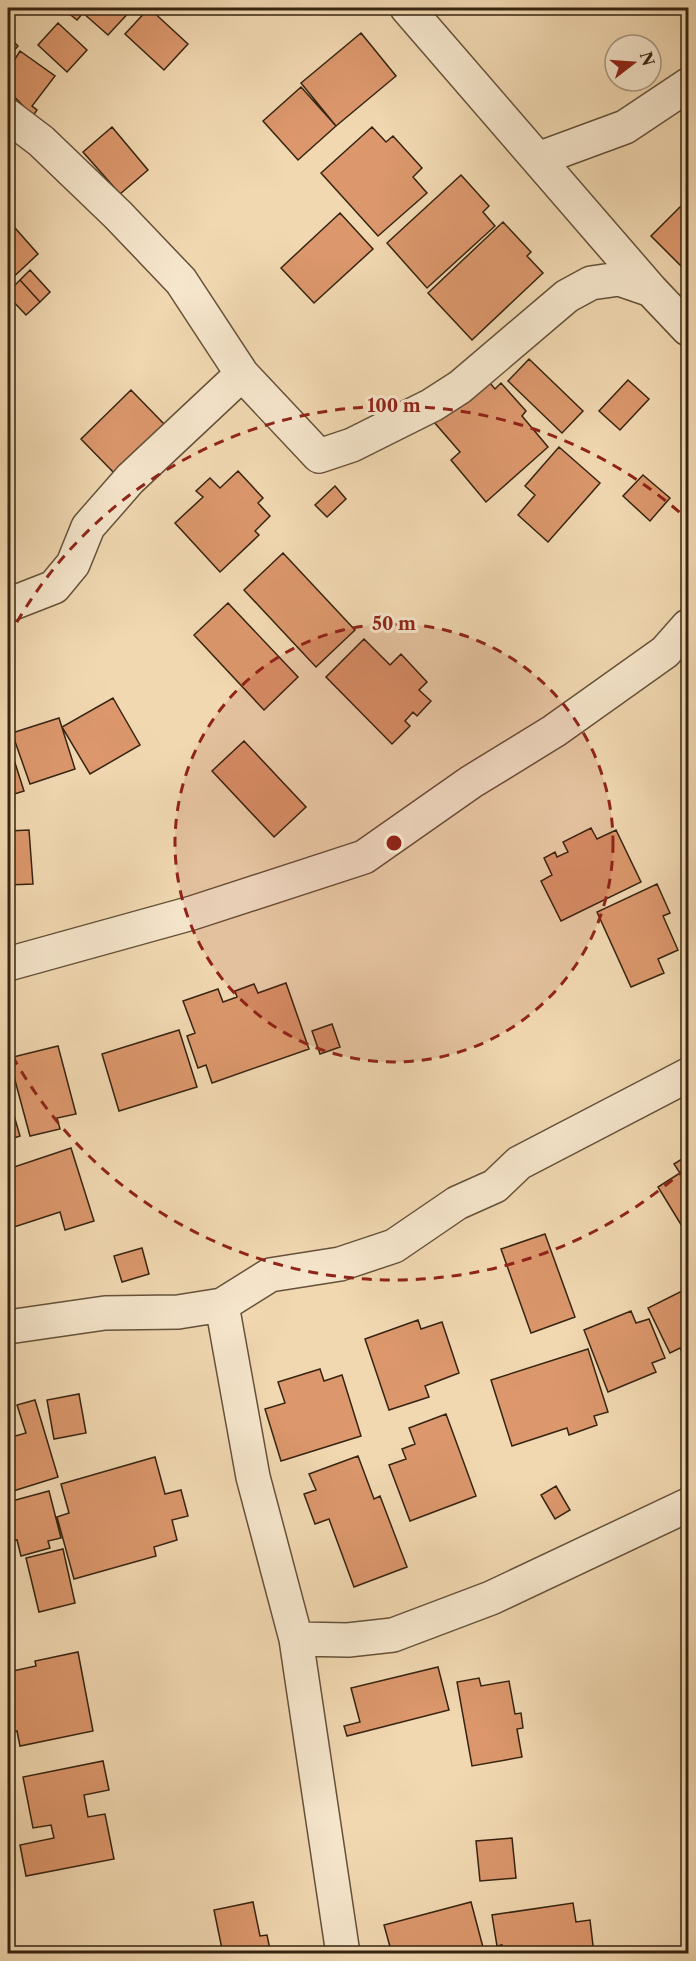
<svg xmlns="http://www.w3.org/2000/svg" width="696" height="1961" font-family="'Libre Caslon Text',serif">
  <rect width="100%" height="100%" fill="#f1d8b1"/>
  <filter id="stains"><feTurbulence type="fractalNoise" baseFrequency=".00333" numOctaves="4"/><feColorMatrix values="0 0 0 0 .2 0 0 0 0 .09 0 0 0 0 .02 0 0 0 .5 -.17"/></filter>
  <radialGradient id="worn" r=".72"><stop offset=".6" stop-color="#630" stop-opacity="0"/><stop offset="1" stop-color="#630" stop-opacity=".3"/></radialGradient>
  <!-- building -->
  <path fill="#dc976c" stroke="#362411" stroke-width="1.5" d="M 62,8 L 133,8 L 108,35 L 83,13 L 77,20 Z
    M 149,8 L 188,44 L 164,70 L 125,34 Z
    M 58,23 L 87,50 L 67,72 L 38,45 Z
    M 361,33 L 396,76 L 336,126 L 301,83 Z
    M 8,36 L 18,46 L 8,57 Z
    M 20,51 L 55,76 L 32,106 L 37,110 L 29,122 L 26,109 L 8,90 L 8,70 Z
    M 301,87 L 336,126 L 298,160 L 263,121 Z
    M 112,127 L 148,170 L 120,194 L 83,152 Z
    M 372,127 L 386,142 L 393,136 L 422,168 L 413,177 L 427,193 L 378,236 L 321,173 Z
    M 461,175 L 489,206 L 483,212 L 495,226 L 427,288 L 387,243 Z
    M 688,199 L 688,273 L 651,236 Z
    M 340,213 L 373,249 L 314,303 L 281,268 Z
    M 8,220 L 38,254 L 8,282 Z
    M 503,222 L 531,252 L 527,256 L 543,273 L 472,340 L 428,293 Z
    M 30,270 L 50,292 L 40,302 L 20,280 Z
    M 20,280 L 40,302 L 26,315 L 8,296 L 8,292 Z
    M 529,359 L 583,411 L 562,433 L 508,381 Z
    M 485,377 L 495,389 L 501,383 L 526,411 L 522,416 L 548,447 L 486,502 L 451,460 L 460,452 L 434,422 Z
    M 628,380 L 649,399 L 620,430 L 599,411 Z
    M 131,390 L 165,425 L 115,474 L 81,439 Z
    M 559,447 L 600,483 L 548,542 L 518,515 L 535,495 L 525,486 Z
    M 238,471 L 263,498 L 258,503 L 270,516 L 255,531 L 259,535 L 220,572 L 175,523 L 203,497 L 196,491 L 210,478 L 220,488 Z
    M 643,475 L 670,498 L 650,521 L 623,496 Z
    M 335,486 L 346,499 L 327,517 L 315,505 Z
    M 283,553 L 355,630 L 316,667 L 244,590 Z
    M 228,603 L 298,677 L 264,710 L 194,635 Z
    M 364,639 L 390,665 L 401,654 L 427,682 L 419,690 L 431,701 L 417,716 L 413,712 L 405,721 L 410,726 L 392,744 L 326,677 Z
    M 113,698 L 140,745 L 90,774 L 62,727 Z
    M 59,718 L 75,769 L 30,784 L 12,733 Z
    M 8,741 L 24,791 L 8,796 Z
    M 244,741 L 306,807 L 274,837 L 212,771 Z
    M 591,828 L 597,839 L 616,830 L 641,882 L 561,921 L 541,881 L 552,875 L 544,858 L 555,852 L 557,857 L 568,852 L 563,842 Z
    M 29,830 L 33,884 L 8,885 L 8,831 Z
    M 657,884 L 670,913 L 663,916 L 678,950 L 658,959 L 664,973 L 631,987 L 597,912 Z
    M 286,983 L 309,1049 L 212,1083 L 206,1065 L 198,1068 L 187,1036 L 195,1033 L 183,1001 L 218,989 L 223,1002 L 237,997 L 235,991 L 254,984 L 258,993 Z
    M 332,1024 L 340,1047 L 320,1054 L 312,1031 Z
    M 179,1030 L 197,1087 L 119,1111 L 102,1054 Z
    M 58,1046 L 76,1114 L 57,1118 L 60,1129 L 30,1136 L 9,1058 Z
    M 8,1095 L 20,1136 L 8,1140 Z
    M 71,1148 L 94,1221 L 65,1230 L 60,1212 L 8,1229 L 8,1169 Z
    M 688,1155 L 688,1236 L 658,1187 L 680,1173 L 674,1164 Z
    M 545,1234 L 575,1317 L 531,1333 L 501,1249 Z
    M 142,1248 L 149,1274 L 122,1282 L 114,1256 Z
    M 688,1288 L 688,1354 L 684,1356 L 680,1348 L 670,1353 L 648,1308 Z
    M 631,1311 L 636,1323 L 649,1319 L 665,1358 L 652,1363 L 656,1372 L 608,1392 L 584,1330 Z
    M 418,1320 L 421,1329 L 442,1322 L 459,1373 L 425,1386 L 429,1397 L 389,1410 L 365,1339 Z
    M 588,1349 L 608,1412 L 594,1416 L 597,1425 L 569,1435 L 567,1428 L 512,1446 L 491,1380 Z
    M 320,1369 L 324,1381 L 342,1375 L 361,1436 L 281,1461 L 265,1409 L 285,1403 L 278,1382 Z
    M 79,1394 L 86,1433 L 54,1439 L 47,1400 Z
    M 35,1400 L 58,1477 L 10,1492 L 8,1484 L 8,1438 L 26,1433 L 17,1405 Z
    M 446,1414 L 476,1496 L 410,1521 L 389,1465 L 406,1459 L 402,1449 L 415,1444 L 409,1428 Z
    M 358,1456 L 374,1499 L 380,1496 L 407,1567 L 354,1587 L 329,1519 L 315,1524 L 304,1494 L 316,1490 L 309,1474 Z
    M 155,1457 L 165,1494 L 181,1490 L 188,1516 L 172,1520 L 177,1540 L 154,1547 L 156,1556 L 74,1579 L 57,1517 L 69,1513 L 61,1484 Z
    M 556,1486 L 570,1510 L 555,1519 L 541,1495 Z
    M 49,1491 L 61,1538 L 48,1541 L 50,1548 L 21,1556 L 17,1540 L 8,1542 L 8,1502 Z
    M 63,1549 L 75,1603 L 39,1612 L 26,1558 Z
    M 78,1652 L 93,1731 L 20,1746 L 17,1731 L 8,1733 L 8,1688 L 11,1687 L 8,1672 L 36,1666 L 35,1661 Z
    M 438,1667 L 449,1710 L 347,1736 L 344,1726 L 360,1722 L 351,1688 Z
    M 479,1678 L 481,1686 L 509,1681 L 515,1714 L 521,1713 L 523,1728 L 517,1729 L 522,1757 L 472,1766 L 457,1682 Z
    M 103,1761 L 109,1790 L 84,1795 L 88,1817 L 105,1814 L 114,1859 L 26,1876 L 20,1845 L 54,1838 L 51,1825 L 33,1828 L 23,1777 Z
    M 512,1838 L 516,1878 L 480,1881 L 476,1841 Z
    M 253,1902 L 260,1936 L 267,1935 L 271,1954 L 223,1954 L 214,1910 Z
    M 471,1902 L 484,1951 L 473,1954 L 392,1954 L 384,1925 Z
    M 573,1903 L 576,1922 L 590,1920 L 594,1954 L 503,1954 L 502,1945 L 497,1946 L 492,1915 Z"/>
  <g fill="none" stroke-linecap="round" stroke-linejoin="round">
    <!-- minor casing -->
    <g stroke="#655139" stroke-width="36">
      <path id="minor" d="M 407,8 L 651,290 L 688,329
        M 8,116 L 41,141 L 118,215 L 181,281 L 242,374 L 319,456 L 352,445 L 432,405 L 460,387 L 567,296 L 591,283 L 619,279 L 651,290
        M 538,159 L 625,127 L 688,85
        M 8,605 L 54,587 L 73,564 L 88,527 L 130,479 L 242,374
        M 8,964 L 192,913 L 364,857 L 471,782 L 554,731 L 665,652 L 688,626
        M 8,1327 L 105,1313 L 178,1312 L 222,1305
        M 296,1639 L 348,1640 L 393,1635 L 491,1598 L 688,1505
        M 343,1954 L 296,1639 L 253,1477 L 222,1305 L 270,1275 L 340,1264 L 394,1246 L 457,1203 L 495,1186 L 519,1163 L 688,1075"/>
    </g>
    <!-- minor -->
    <use href="#minor" stroke="#f6e6cc" stroke-width="33"/>
  </g>
  <!-- distance rings -->
  <circle cx="394" cy="843" r="219" fill="#8f2418" fill-opacity=".12"/>
  <g fill="none" stroke="#8f2418" stroke-width="3" stroke-dasharray="10 8">
    <circle cx="394" cy="843" r="219"/>
    <path d="M686 1168A437 437 0 0 1 8 1048M8 638A437 437 0 0 1 686 518"/>
  </g>
  <circle cx="394" cy="843" r="9" fill="#8f2418" stroke="#f6e6cc" stroke-width="3"/>
  <g font-size="18" text-anchor="middle" font-weight="bold" fill="#8f2418" stroke="#f6e6cc" stroke-width="6" stroke-linejoin="round" paint-order="stroke">
    <text x="394" y="412">100 m</text>
    <text x="394" y="630">50 m</text>
  </g>
  <!-- margin -->
  <rect width="696" height="1961" fill="none" stroke="#f1d8b1" stroke-width="30"/>
  <rect x="9" y="9" width="678" height="1943" fill="none" stroke="#362411" stroke-width="3"/>
  <rect x="15" y="15" width="666" height="1931" fill="none" stroke="#362411" stroke-width="1.5"/>
  <!-- north arrow -->
  <g transform="translate(633 63) rotate(73)"><circle r="28" fill="#f6e6cc" stroke="#a99881" stroke-width="1.5"/>
  <path d="M0-4.5L10 22L0 15L-10 22Z" fill="#8f2418"/>
  <text y="-9" font-size="16" font-weight="bold" text-anchor="middle" fill="#362411">N</text>
  </g>
  <rect width="100%" height="100%" filter="url(#stains)"/>
  <rect width="100%" height="100%" fill="url(#worn)"/>
</svg>
